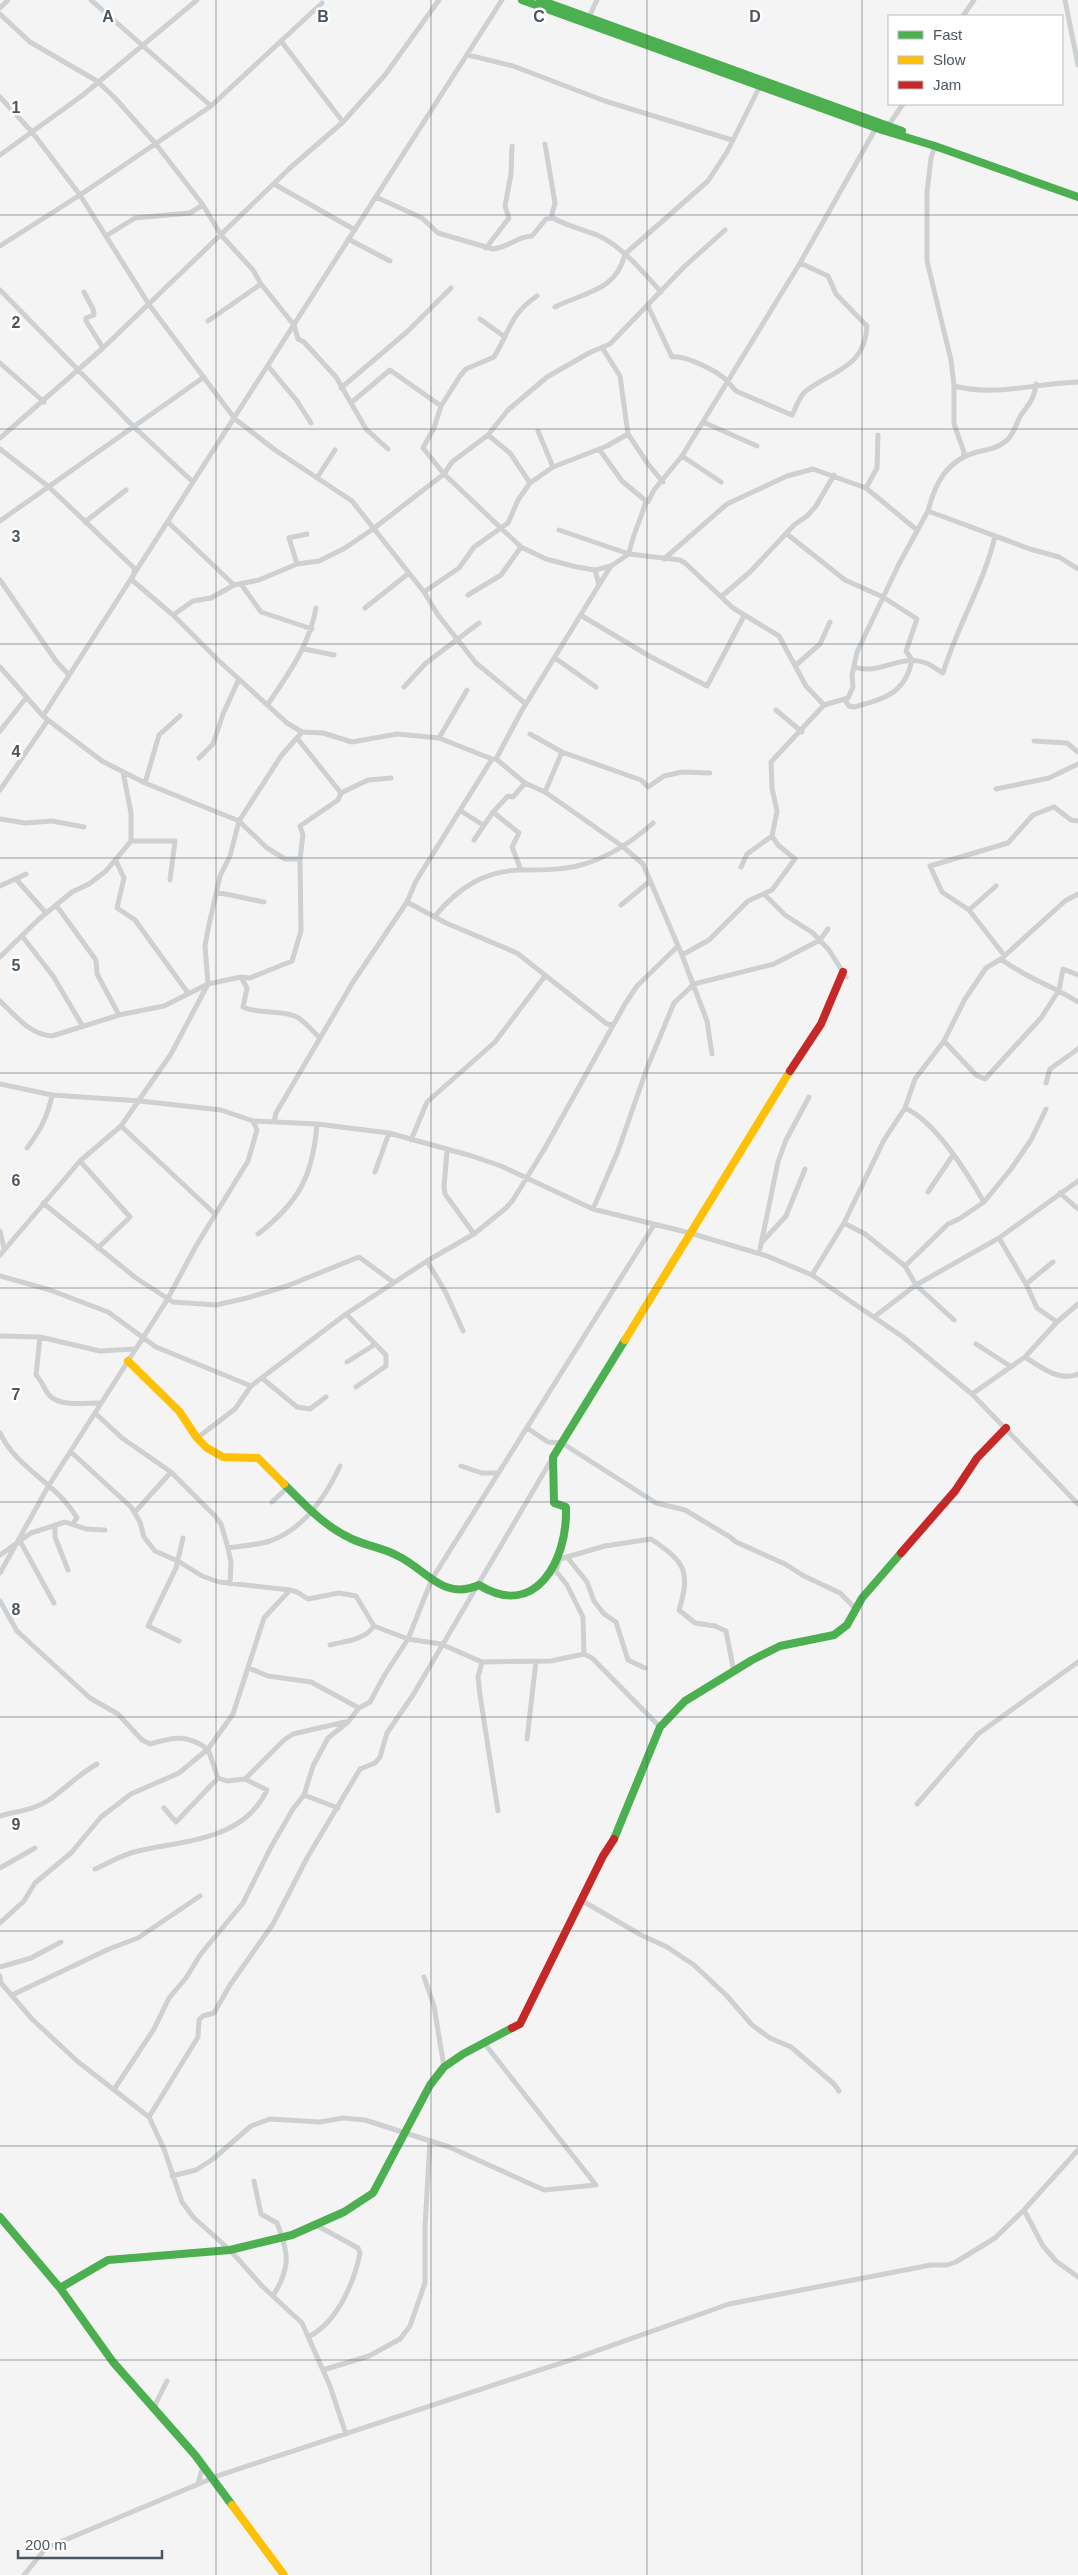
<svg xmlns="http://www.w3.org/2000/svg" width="1078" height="2575" font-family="Helvetica,sans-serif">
  <rect width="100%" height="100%" fill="#f4f4f4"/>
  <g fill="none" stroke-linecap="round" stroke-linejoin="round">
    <!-- street -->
    <path stroke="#ced0d2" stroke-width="5" d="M 91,0 L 211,106
      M 1065,0 L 1078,65
      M 0,8 L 8,0
      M 0,14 L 30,42 L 97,81 L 114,97 L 155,143 L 203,205 L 221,235 L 253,270 L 261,284 L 294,325 L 298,339 L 304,342 L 336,377 L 366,429 L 388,449
      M 963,16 L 974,0
      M 589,17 L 597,0
      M 281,41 L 343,122
      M 468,55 L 513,66 L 605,101 L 732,140
      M 0,97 L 32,132 L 80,195 L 150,306 L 235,419 L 275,450 L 352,501 L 424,592 L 438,615 L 476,663 L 526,704
      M 888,126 L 903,104
      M 545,144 L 555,203 L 551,218
      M 935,146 L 931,158 L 927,192 L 927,261 L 951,360 L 954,386 C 996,397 1036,383 1078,382
      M 0,155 L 83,95 L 197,0
      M 274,184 L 355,230
      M 376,197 L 422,218 L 438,233 L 493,249 C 508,248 517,236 532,236 L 546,219 L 553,218 C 567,226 582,229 597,235 C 622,246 643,272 661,292
      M 106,236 L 135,218 L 190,213 L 203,205
      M 348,239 L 390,261
      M 0,246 L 80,195 L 211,106 L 322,3
      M 486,248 L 509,218 L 505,206 L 511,174 L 512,146
      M 0,290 L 134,427 L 193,482
      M 84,292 L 93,309 L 94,315 L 86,318 L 86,321 L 103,348
      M 537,296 C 510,314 510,331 494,357 L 466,369 L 460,376 L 441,406 L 434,428 L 423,448 L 444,474 L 521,547 L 546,559 L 577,567 L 595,570 L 611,566
      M 648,306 L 672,357 C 685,355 718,371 727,381 C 732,385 732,389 738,392 L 792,415 C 796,408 799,396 806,391 C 833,370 865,368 867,326 L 836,294 L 828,276 L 800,263
      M 555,307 C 584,292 616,292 625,254 L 708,181 L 727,152 L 760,86
      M 480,319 L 505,337
      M 208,321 L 261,284
      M 603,349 L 620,376 L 628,434 L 648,464 L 663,482
      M 0,363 L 44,402
      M 268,366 L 297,401 L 311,423
      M 954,386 L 954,424 L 964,452 L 963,457
      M 341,388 L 408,331 L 451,288
      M 352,402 L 390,370 L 441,406
      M 703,422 L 757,446
      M 538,431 L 553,467
      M 488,435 L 510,453 L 530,483
      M 0,438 L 103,348 L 290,168 L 343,122 L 385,75 L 439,0
      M 0,449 L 49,487 L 135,569 L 132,580 L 173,615 L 218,660 L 287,723 L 302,732 L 323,733 L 352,742 L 397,734 L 439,738 L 492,759
      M 599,449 L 622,481 L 646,501
      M 682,456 L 721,482
      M 317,478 L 335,450
      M 866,488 L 877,468 L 878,435
      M 928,511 C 935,483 947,460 977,452 C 987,450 998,448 1006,441 C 1014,435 1016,423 1021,415 C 1029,404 1035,398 1036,384
      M 0,521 L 204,377
      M 85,522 L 126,490
      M 168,522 L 234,585
      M 559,530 L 629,554 L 680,560 L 685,563 L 733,608 L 779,636 L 806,686 L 824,705 L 848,698 L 853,687 L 852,675 L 857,652 L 899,564 L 928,511 L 1030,549 L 1059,557 L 1078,569
      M 787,534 L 845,580 L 883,597 L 917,619 L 906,651 L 912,660 C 905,694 884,699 854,707 L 849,706 L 845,700
      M 664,559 L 727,504 L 787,476 L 813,469 L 866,488 L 917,530
      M 297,564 L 289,538 L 307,534
      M 595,570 L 599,585
      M 0,580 L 56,661 L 69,675
      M 241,584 L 261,612 L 312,629
      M 424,592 L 459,568 L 474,547 L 508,523 L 518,500 L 530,483 L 553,467 L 607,446 L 628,434
      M 468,595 L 501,575 L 521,547
      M 722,596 L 750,572 L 794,525 L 807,516 L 816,506 L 834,475
      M 365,608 L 409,573
      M 173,615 L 193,601 L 211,598 L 234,585 L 259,580 L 297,564 L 319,561 L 345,548 L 373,529 L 444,474 L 452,462 L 488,435 L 508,410 L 547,377 L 589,353 L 610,344 L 684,267 L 725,230
      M 582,616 L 651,657 L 707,686 L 744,616
      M 304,649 L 334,655
      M 555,658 L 596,687
      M 796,665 L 820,644 L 830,622
      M 0,667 L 43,716
      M 855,667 C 878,676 901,653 926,663 C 932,665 937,670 943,673 C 957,626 984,584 995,536
      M 404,687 L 426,663 L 479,623
      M 268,704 C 289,673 309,646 316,608
      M 776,710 L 802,732
      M 48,720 L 102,761 L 145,783 L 239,821 L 267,848 L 285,859 L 300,859 L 303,835 L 300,826 L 338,800 L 341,793 L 297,738
      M 0,731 L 26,698
      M 530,734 L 562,752
      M 439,738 L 467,690
      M 1034,741 L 1067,743 L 1078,752
      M 199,758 L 213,744 L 223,714 L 239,679
      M 496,759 L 525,783 L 545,792 L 622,846 L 643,864 L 682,955 L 707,1021 L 712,1054
      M 145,783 L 159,735 L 180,716
      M 996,789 L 1049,778 L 1078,764
      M 0,790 L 48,720 L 43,716 L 502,0
      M 545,792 L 562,752 L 641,780 L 648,787 L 664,776 L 682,772 L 710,773
      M 341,793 L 368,780 L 391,778
      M 461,811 L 483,825
      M 493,812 L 519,833 L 512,847 L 521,870
      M 0,819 L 25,823 L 52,821 L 84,827
      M 474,840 L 493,812 L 508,796 L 513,797 L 525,783
      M 131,841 L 175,841 L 170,880
      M 116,861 L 124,878 L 117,908 L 135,920 L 188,993
      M 741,867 L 747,854 L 772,836
      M 16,879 L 46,913
      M 0,886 L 26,874
      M 216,892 L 264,902
      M 765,895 L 785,915 L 813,933 L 829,950 L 846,977
      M 407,902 L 446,923 L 517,953 L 607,1024 L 613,1025
      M 56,905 L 96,960 L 97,974 L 119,1015
      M 621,905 L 649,882
      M 969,910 L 996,886
      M 435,916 C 458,888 485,870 523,870 C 542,870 563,870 581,865 C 607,858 633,841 653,823
      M 22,936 L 53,976 L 82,1025
      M 682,955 L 709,940 L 748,901 L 772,890 L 795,859 L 778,845 L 772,836 L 777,811 L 772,788 L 771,762 L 824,705
      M 1004,955 L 969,910 L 942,892 L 930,866 L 1008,843 L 1033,815 L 1054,807 L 1071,820 L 1078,821
      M 0,957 L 39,919 L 72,892 L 89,884 L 106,871 L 131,841 L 131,813 L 123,772
      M 1001,959 C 1024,977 1053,986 1078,1002
      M 241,977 L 247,988 L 243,1007 C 260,1015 280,1009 297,1017 C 306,1022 312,1031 320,1038
      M 0,1001 C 15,1015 30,1035 52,1036 L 119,1015 L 164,1006 L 208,984 L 241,977 L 250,978 L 292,961 L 301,931 L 300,859
      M 944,1041 L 976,1075 L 985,1079 L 1041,1018 L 1059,990 L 1063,969 L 1078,975
      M 1046,1083 L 1050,1069 L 1078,1049
      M 0,1084 L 52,1095 L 140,1101 L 221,1110 L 253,1121 L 317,1124 L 389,1133 L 472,1156 L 501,1166 L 593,1209 L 690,1233 L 767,1256 L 812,1275 L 903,1337 L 972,1394 L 1078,1504
      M 905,1108 C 936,1122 967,1173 984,1202
      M 274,1122 L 276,1113 L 353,982 L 407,902 L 416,881 L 492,759 L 496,759 L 521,712 L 599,585 L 611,566 L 629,554 C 632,535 641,520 646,501 L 648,502 L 654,490 L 682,456 L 800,263 L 876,128
      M 121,1126 L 215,1214
      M 411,1140 L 427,1102 L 495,1042 L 545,976
      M 27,1148 C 40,1131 48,1116 52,1095
      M 447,1151 L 444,1187 L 445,1194 L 474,1234
      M 80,1161 L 130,1217 L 98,1248
      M 375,1172 L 389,1133
      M 928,1192 L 953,1155
      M 1060,1193 L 1078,1209
      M 43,1203 L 136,1278 L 173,1302 L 216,1305 L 247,1298 L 287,1286 L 359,1257 L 393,1282
      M 593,1209 L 618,1151 L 647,1068 L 674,1003 L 694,984 L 774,964 L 820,940 L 828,929
      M 844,1223 L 865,1234 L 905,1266 L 916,1285 L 954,1320
      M 0,1231 L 4,1248
      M 258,1234 C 299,1202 313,1176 317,1124
      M 999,1238 L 1026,1284 L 1037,1308 L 1057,1322
      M 761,1243 L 786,1216 L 805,1169
      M 760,1249 L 778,1162 L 786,1140 L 809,1097
      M 0,1255 L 80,1161 L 121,1126 L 171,1054 L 208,984 L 205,946 L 208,929 L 220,876 L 230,856 L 239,821 L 281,756 L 302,732
      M 427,1261 L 446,1293 L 463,1331
      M 905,1266 L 948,1224 L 959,1219 L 984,1202 L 1011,1169 L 1031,1140 L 1046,1109
      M 812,1275 L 844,1223 L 884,1140 L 905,1108 L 915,1079 L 944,1041 L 965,999 L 986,968 L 1001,959 L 1065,901 L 1078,894
      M 0,1276 L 50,1290 L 108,1312 L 156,1347 L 251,1386 L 346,1314 L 427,1261 L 474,1234 L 506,1208 L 513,1200 L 545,1148 L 625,1004 L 637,986 L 678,946
      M 1026,1284 L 1053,1262
      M 346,1314 L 386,1355 L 386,1366 L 356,1387
      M 874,1317 L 916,1285 L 999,1238 L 1078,1181
      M 0,1336 L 40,1337 L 100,1351 L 134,1349
      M 40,1337 L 36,1375 C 42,1381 44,1389 49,1395 C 60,1407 84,1403 99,1403
      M 976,1344 L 1010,1366
      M 1025,1357 C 1040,1367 1060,1382 1078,1374
      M 347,1362 L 374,1345
      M 262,1378 L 297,1407 L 310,1409 L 326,1397
      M 972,1394 L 1025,1357 L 1057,1322 L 1078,1304
      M 95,1413 L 122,1438 L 171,1472 L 214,1515 L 221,1524 L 228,1548 C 242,1546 257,1545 270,1541 C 304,1529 326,1496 340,1466
      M 527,1428 L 548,1442 L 562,1443 L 656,1503 L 685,1510 L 730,1537 L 736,1542 L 785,1564 L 804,1576 L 840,1593 L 856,1609
      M 0,1433 C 17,1469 58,1484 77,1518 L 73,1523
      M 197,1438 L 235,1409 L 251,1386
      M 71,1452 L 131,1507 L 140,1522 L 144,1537 L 155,1551 L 178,1561 L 202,1576 L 219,1582 L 290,1590 L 297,1592 L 308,1599 L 339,1593 L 356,1596 L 374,1626 C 365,1640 346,1641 330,1645
      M 461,1466 L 482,1473 L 498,1473
      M 272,1502 L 288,1487
      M 135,1512 L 171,1472
      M 55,1525 L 55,1537 L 68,1570
      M 20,1541 L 54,1603
      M 228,1548 L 231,1563 L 230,1584
      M 0,1555 L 31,1533 L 65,1522 L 86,1529 L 105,1530
      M 567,1557 L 587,1582 L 594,1601 L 604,1614 L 616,1622 L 628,1660 L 645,1668
      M 0,1573 L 49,1485 L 167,1300 L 196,1246 L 248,1161 L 257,1130 L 253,1121
      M 0,1601 L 17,1631 L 90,1698 L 118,1714 L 142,1740 L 150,1744 C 174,1737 186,1734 208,1749 L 233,1714 L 264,1618 L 290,1590
      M 374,1626 L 408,1639 L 441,1644 L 482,1662 L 551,1661 L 584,1654
      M 179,1641 L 148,1626 L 176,1568 L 183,1538
      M 482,1662 L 478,1677 L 480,1695 L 498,1811
      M 249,1668 L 268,1676 L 311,1682 L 359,1708
      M 660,1727 L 592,1658 L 584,1654 L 583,1617 L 567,1585 L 556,1571 L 560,1559 L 605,1546 L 651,1539 C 685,1562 691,1571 679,1610 L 695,1623 L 715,1626 L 726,1631 L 734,1672
      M 527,1739 L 536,1661
      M 304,1795 L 338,1808
      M 917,1804 L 978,1734 L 1078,1662
      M 164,1808 L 176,1822 L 218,1778
      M 0,1816 C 17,1811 34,1810 49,1800 C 66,1788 79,1774 97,1764
      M 0,1868 L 35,1848
      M 95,1869 C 109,1863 123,1854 138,1851 C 185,1840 243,1841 267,1790 L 245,1779
      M 581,1900 L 641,1935 L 667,1947 L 694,1965 L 727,1996 L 752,2025 L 770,2038 L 791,2047 L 834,2084 L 839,2091
      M 0,1923 L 24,1901 L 35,1883 L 71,1853 L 101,1817 L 131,1794 L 179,1773 L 208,1749 L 218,1778 L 227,1781 L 245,1779 L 284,1740 L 293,1734 L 345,1722
      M 0,1967 L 31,1958 L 61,1942
      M 0,1976 L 1,1983 L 32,2019 L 77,2061 L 149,2117 L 164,2149 L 182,2202 L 194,2218 L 230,2250 L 262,2286 L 302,2323 L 330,2386 L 346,2434
      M 424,1977 L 434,2006 L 444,2067
      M 12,1995 L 109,1949 L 138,1938 L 200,1896
      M 115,2088 L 154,2029 L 169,1998 L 186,1978 L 200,1955 L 243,1903 L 271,1847 L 293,1809 L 304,1795 L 313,1766 L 328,1738 L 348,1722 L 359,1708 L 370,1702 L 384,1676 L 408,1639 L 432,1579 L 654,1225
      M 149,2117 L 198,2037 L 199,2020 L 203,2016 L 214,2013 L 230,1985 L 273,1924 L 307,1858 L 360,1769 L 375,1763 L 380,1757 L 387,1733 L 413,1695 L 553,1457
      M 172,2176 L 196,2170 L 213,2159 L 251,2126 L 270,2119 L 320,2122 L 343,2118 L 365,2120 L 449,2147 L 544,2190 L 596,2185 L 484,2043
      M 254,2181 L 261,2214 L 277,2223 C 289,2254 291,2267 273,2296
      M 1024,2210 L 1043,2246 L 1056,2261 L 1078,2277
      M 308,2337 C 337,2323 354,2283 360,2253 L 358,2248 L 316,2225
      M 323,2370 L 369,2356 L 400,2339 L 410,2326 L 425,2283 L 425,2226 L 430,2141
      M 155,2411 L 156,2403 L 167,2381
      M 198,2484 L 203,2466
      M 24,2575 L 46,2548 L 220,2475 L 573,2359 L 729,2304 L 931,2265 L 947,2265 L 956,2262 L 995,2238 L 1024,2210 L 1078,2150"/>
    <!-- fast -->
    <path stroke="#4caf50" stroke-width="8" d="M 522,0 L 882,130 L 935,146 L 1078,197
      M 540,0 L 902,131
      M 284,1484 C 304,1504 325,1527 352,1539 C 367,1546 384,1548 398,1556 C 427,1570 443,1601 479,1585 C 536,1620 567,1560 566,1510 L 566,1507 L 554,1503 L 553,1457 L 625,1340
      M 614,1839 L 660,1727 L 685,1701 L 752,1660 L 780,1646 L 834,1635 L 847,1625 L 862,1598 L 901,1553
      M 0,2217 L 60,2288 L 113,2362 L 195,2455 L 232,2505
      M 60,2288 L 108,2260 L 230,2250 L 292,2235 L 344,2212 L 373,2193 L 430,2085 L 444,2067 L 463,2054 L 512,2028"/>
    <!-- slow -->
    <path stroke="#ffc107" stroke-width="8" d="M 625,1340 L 790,1071
      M 128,1361 L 179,1411 L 197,1438 L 207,1448 L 223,1457 L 258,1458 L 284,1484
      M 232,2505 L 284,2575"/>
    <!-- jam -->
    <path stroke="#c62828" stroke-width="8" d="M 790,1071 L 821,1024 L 843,972
      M 901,1553 L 955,1491 L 977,1458 L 1006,1428
      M 512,2028 L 520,2024 L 603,1856 L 614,1839"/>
  </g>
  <!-- grid -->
  <path fill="none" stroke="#4a5661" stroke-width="1" stroke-opacity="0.55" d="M 216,0 L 216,2575M 431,0 L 431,2575M 647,0 L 647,2575M 862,0 L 862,2575M 0,215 L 1078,215M 0,429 L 1078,429M 0,644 L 1078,644M 0,858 L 1078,858M 0,1073 L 1078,1073M 0,1288 L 1078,1288M 0,1502 L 1078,1502M 0,1717 L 1078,1717M 0,1931 L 1078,1931M 0,2146 L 1078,2146M 0,2360 L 1078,2360"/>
  <g font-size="16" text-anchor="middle" font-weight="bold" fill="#4a5661" stroke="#fff" stroke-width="5" stroke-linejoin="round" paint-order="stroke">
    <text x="108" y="22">A</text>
    <text x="323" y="22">B</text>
    <text x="539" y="22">C</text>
    <text x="755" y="22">D</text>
    <text x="16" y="113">1</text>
    <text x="16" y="328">2</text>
    <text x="16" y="542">3</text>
    <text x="16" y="757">4</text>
    <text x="16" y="971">5</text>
    <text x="16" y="1186">6</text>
    <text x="16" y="1400">7</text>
    <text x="16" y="1615">8</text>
    <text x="16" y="1830">9</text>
  </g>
  <!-- legend -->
  <rect x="888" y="15" width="175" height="90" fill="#ffffff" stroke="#b7bbc0"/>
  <rect x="898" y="31" width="25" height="8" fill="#4caf50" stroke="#b7bbc0"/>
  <text x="933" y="40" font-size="15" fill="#4a5661">Fast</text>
  <rect x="898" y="56" width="25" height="8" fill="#ffc107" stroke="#b7bbc0"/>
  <text x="933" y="65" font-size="15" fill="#4a5661">Slow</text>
  <rect x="898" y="81" width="25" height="8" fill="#c62828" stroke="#b7bbc0"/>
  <text x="933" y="90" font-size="15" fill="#4a5661">Jam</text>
  <!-- scale -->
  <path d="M18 2550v8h144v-8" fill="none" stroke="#4a5661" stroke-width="2.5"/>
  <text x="25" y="2550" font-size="15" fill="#4a5661" stroke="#ffffff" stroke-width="4" paint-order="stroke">200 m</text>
</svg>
